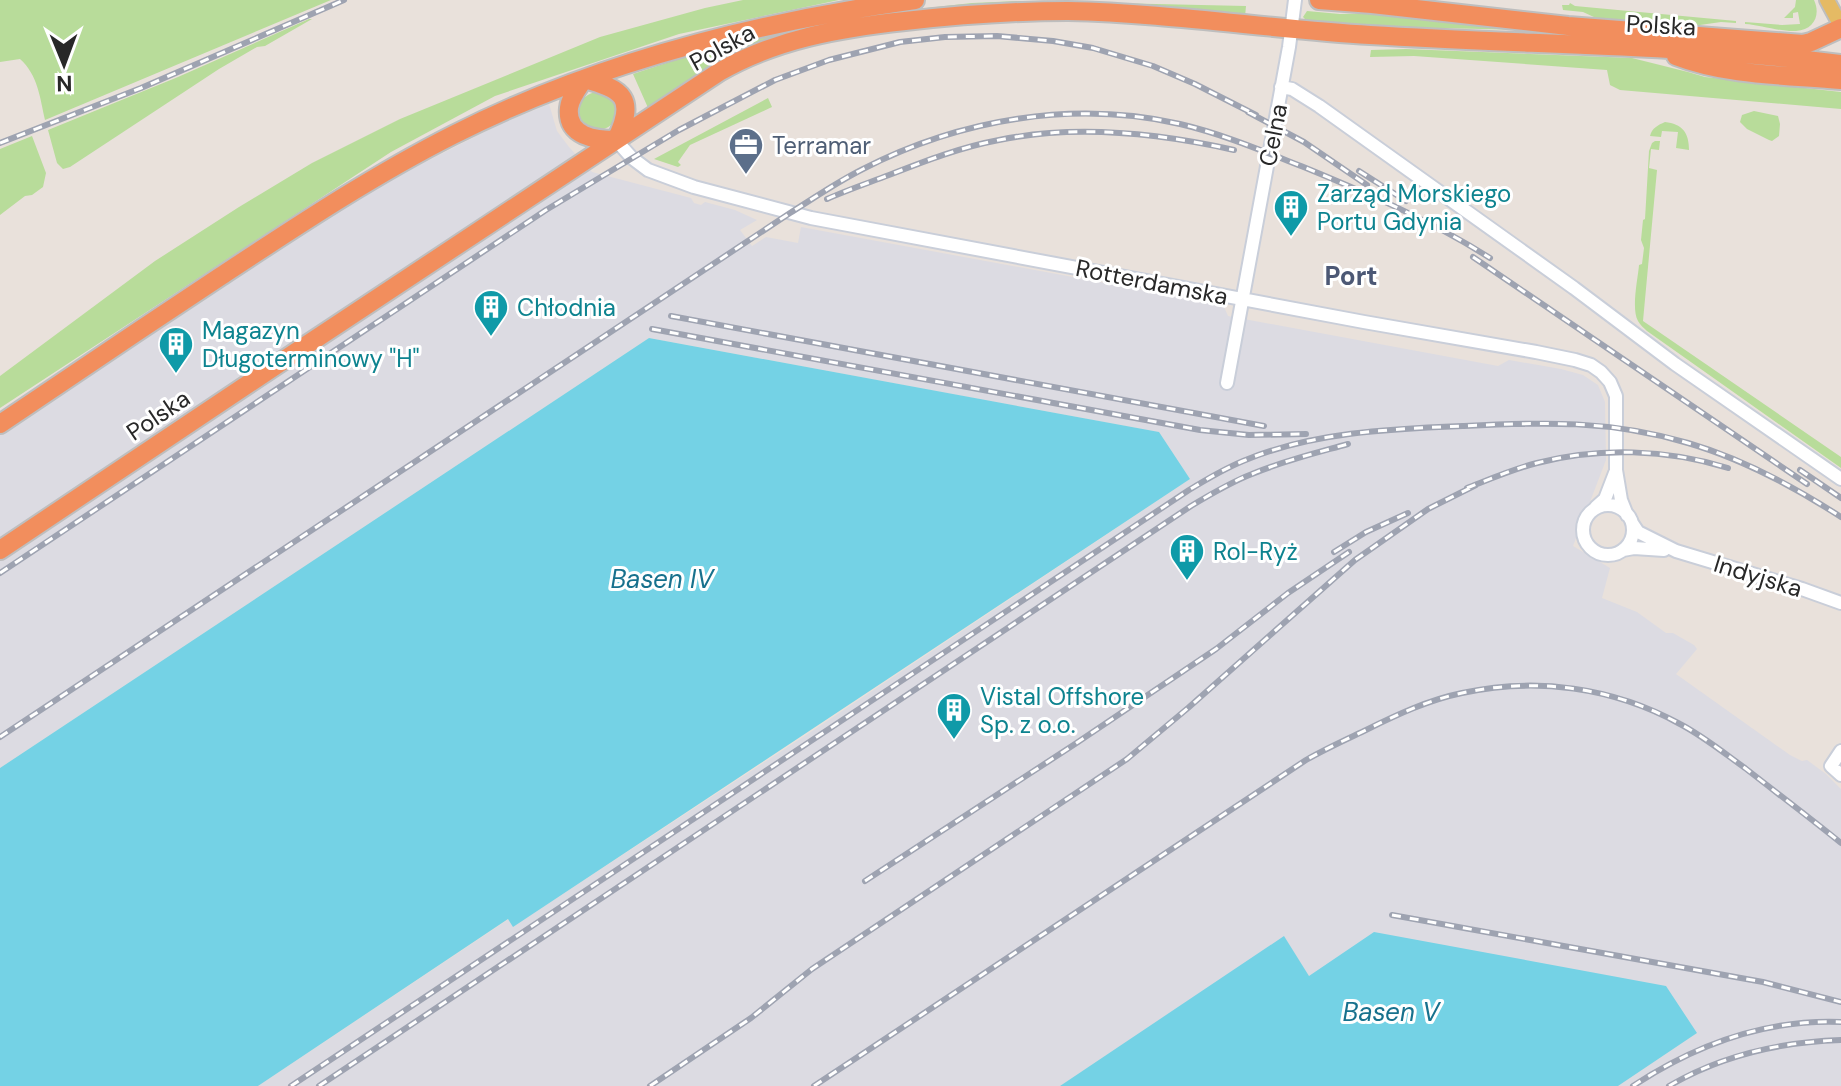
<svg xmlns="http://www.w3.org/2000/svg" width="1841" height="1086" font-family="'DM Sans',sans-serif">
  <rect width="100%" height="100%" fill="#e9e1db"/>
  <!-- industrial -->
  <path fill="#dcdbe2" d="M 549,104 L 557,131 L 569,147 L 592,172 L 691,198 L 694,203 L 701,205 L 705,202 L 735,210 L 757,220 L 740,230 L 752,246 L 766,237 L 798,243 L 801,227 L 1219,304 L 1224,307 L 1228,316 L 1498,366 L 1509,360 L 1561,369 L 1583,375 L 1598,385 L 1605,402 L 1606,460 L 1573,546 L 1610,568 L 1602,598 L 1637,612 L 1666,633 L 1673,633 L 1694,645 L 1697,649 L 1676,674 L 1790,755 L 1802,761 L 1807,760 L 1826,774 L 1841,789 L 1841,1086 L 1618,1086 L 1697,1033 L 1309,976 L 1284,937 L 1060,1086 L 258,1086 L 509,919 L 514,926 L 803,737 L 1190,479 L 1158,432 L 649,338 L 0,768 L 0,434 L 293,238 L 402,174 L 500,124 Z"/>
  <!-- green -->
  <path fill="#b8dc9a" d="M 0,0 L 331,0 L 45,120 C 40,98 38,75 20,59 L 0,62 Z
    M 743,0 L 839,0 L 679,34 L 495,96 L 391,152 L 0,408 L 0,376 L 155,261 L 239,207 L 312,163 L 400,119 L 600,37 L 705,8 Z
    M 1796,0 L 1814,0 C 1821,15 1814,30 1796,31 C 1781,32 1761,25 1745,24 L 1745,22 L 1782,25 L 1800,24 L 1798,12 L 1793,13 L 1793,18 L 1784,18 L 1795,7 Z
    M 1020,1 L 1246,6 L 1245,17 L 1023,4 L 972,5 L 819,27 L 779,35 L 749,46 L 708,68 L 649,110 L 633,74 L 748,36 L 863,15 L 972,3 Z
    M 1570,3 L 1575,6 L 1736,21 L 1736,23 L 1721,22 L 1700,25 L 1596,18 L 1583,12 L 1563,10 L 1562,5 L 1569,5 Z
    M 1307,11 L 1340,14 L 1380,13 L 1524,30 L 1438,28 L 1397,29 L 1313,23 L 1306,20 L 1303,17 Z
    M 309,19 L 312,19 L 265,46 L 257,47 L 219,69 L 70,167 L 63,169 L 57,163 L 48,130 L 178,77 Z
    M 1406,49 L 1632,58 L 1688,72 L 1705,77 L 1841,92 L 1841,109 L 1620,90 L 1610,85 L 1607,70 L 1414,56 L 1370,57 L 1371,50 Z
    M579 111a19 19 0 1 1 38 0a19 19 0 1 1-38 0Z
    M 768,98 L 772,107 L 690,145 L 678,162 L 681,165 L 678,167 L 654,159 Z
    M 1754,111 L 1778,116 L 1780,124 L 1779,136 L 1772,141 L 1769,140 L 1747,129 L 1740,122 L 1742,115 Z
    M 1665,122 C 1682,124 1689,132 1689,150 L 1676,148 L 1678,132 L 1662,131 L 1661,137 L 1650,136 C 1652,128 1658,125 1665,122 Z
    M 32,136 L 46,173 L 43,187 L 32,195 L 25,196 L 0,215 L 0,149 Z
    M 1655,141 L 1660,141 L 1659,150 L 1651,149 L 1649,168 L 1657,170 L 1643,321 L 1841,457 L 1841,468 L 1647,331 C 1644,328 1640,325 1638,321 C 1631,309 1638,278 1639,265 L 1642,264 L 1644,248 L 1641,240 L 1643,220 L 1645,219 L 1649,151 L 1652,143 Z"/>
  <!-- water -->
  <path fill="#74d2e5" d="M 649,338 L 1159,432 L 1190,479 L 513,927 L 508,919 L 258,1086 L 0,1086 L 0,768 Z
    M 1374,932 L 1666,986 L 1697,1033 L 1618,1086 L 1060,1086 L 1284,936 L 1309,976 Z"/>
  <g fill="none" stroke-linecap="round" stroke-linejoin="round">
    <!-- minor casing -->
    <g stroke="#c9ced9" stroke-width="16">
      <path id="minor" d="M 1281,87 L 1292,89 L 1319,106 L 1574,288 L 1675,364 L 1841,479
        M 616,140 L 632,158 L 648,170 L 694,187 L 811,218 L 1364,322 L 1536,352 L 1575,360 L 1591,365 L 1601,372 L 1610,382 L 1616,396 L 1616,470 L 1621,500 L 1627,515
        M 1227,383 L 1289,47 L 1295,0
        M1583 530a25 25 0 1 1 50 0a25 25 0 1 1-50 0Z
        M 1596,507 L 1605,499 L 1615,473
        M 1632,523 L 1638,532 L 1676,551 L 1802,589 L 1841,603
        M 1623,550 L 1634,548 L 1664,550
        M 1841,751 L 1831,766 L 1841,775"/>
    </g>
    <!-- major casing -->
    <g stroke="#bebebe" stroke-width="18">
      <path id="major" d="M 1827,0 L 1841,26"/>
    </g>
    <!-- highway casing -->
    <g stroke="#bebebe" stroke-width="22">
      <path id="highway" d="M 1319,0 L 1372,4 L 1568,26 L 1803,44 L 1811,42 L 1841,28
        M 1676,56 C 1728,76 1787,75 1841,80
        M 584,79 C 578,88 570,98 569,108 C 566,137 596,140 616,140
        M 584,79 C 624,89 636,99 616,140
        M 0,424 C 74,374 147,325 221,276 C 297,226 372,176 453,135 C 597,62 756,22 915,0
        M 0,550 L 296,352 L 719,72 C 776,39 840,28 905,21 C 959,15 1013,11 1068,11 C 1169,13 1269,29 1370,35 C 1527,45 1685,44 1841,64"/>
    </g>
    <!-- minor -->
    <use href="#minor" stroke="#fff" stroke-width="12"/>
    <!-- major -->
    <use href="#major" stroke="#e5ba64" stroke-width="14"/>
    <!-- highway -->
    <use href="#highway" stroke="#f28e5d" stroke-width="18"/>
    <!-- rail casing -->
    <g stroke="#9ea3b1" stroke-width="6">
      <path id="rail" d="M 1248,112 L 1304,142 L 1367,185
        M 0,143 L 141,88 L 344,0
        M 1359,171 L 1406,201
        M 827,199 C 847,190 868,183 889,175 C 925,161 961,147 999,140 C 1077,124 1158,133 1234,150
        M 1473,257 L 1807,484
        M 671,316 L 1264,426
        M 652,329 L 1200,430 L 1249,435 L 1306,434
        M 1800,470 L 1841,498
        M 1467,488 C 1490,479 1513,469 1537,463 C 1599,447 1667,449 1728,468
        M 1334,552 L 1366,532 L 1408,513
        M 0,573 L 546,210 L 679,130 L 775,80 L 829,60 L 900,42 L 945,37 L 997,36 L 1053,41 L 1093,48 L 1153,66 L 1195,84 L 1256,115
        M 0,737 L 790,213 C 814,198 837,182 863,169 C 960,119 1073,100 1180,124 C 1223,134 1265,152 1306,168 C 1369,194 1432,221 1490,258
        M 865,881 L 1075,744 L 1216,649 L 1288,593 L 1349,552
        M 1392,915 L 1763,982 L 1841,1002
        M 291,1086 L 1189,490 C 1207,479 1224,469 1243,461 C 1312,432 1390,429 1464,426 C 1544,422 1610,420 1688,443 C 1743,459 1793,486 1841,517
        M 319,1086 L 1191,506 C 1211,494 1231,482 1252,474 C 1283,461 1316,453 1348,444
        M 650,1086 L 751,1018 L 812,969 L 1127,759 L 1188,708 L 1355,560 L 1428,509 L 1476,485
        M 814,1086 L 1306,760 C 1325,749 1345,740 1366,730 C 1396,715 1428,700 1462,693 C 1536,677 1613,687 1680,724 C 1703,736 1724,753 1745,768 C 1777,793 1809,817 1841,843
        M 1633,1086 C 1695,1045 1765,1019 1841,1022
        M 1669,1086 C 1722,1055 1780,1042 1841,1040"/>
    </g>
    <!-- rail -->
    <use href="#rail" stroke="#fff" stroke-width="3" stroke-dasharray="9" stroke-linecap="butt"/>
  </g>
  <!-- icons -->
  <defs>
    <g id="office-pin" transform="scale(1.8)"><path d="M0 17L-7.5 6A9.5 9.5 0 1 1 7.5 6Z" fill="#5c6f8a" stroke="#fff"/><path d="M-6-3h4V-5.5h4V-3h4V5H-6ZM-1-4.5V-3h2v-1.5ZM-6 0V1H6V0Z" fill="#fff"/></g>
    <g id="building-pin" transform="scale(1.8)"><path d="M0 17L-7.5 6A9.5 9.5 0 1 1 7.5 6Z" fill="#0f9aa8" stroke="#fff"/><path d="M-4-6H4V6H1V3H-1V6H-4ZM-2.5-4.3h1.7v1.8h-1.7ZM.8-4.3h1.7v1.8H.8ZM-2.5-1h1.7V.8h-1.7ZM.8-1h1.7V.8H.8Z" fill="#fff"/></g>
  </defs>
  <g fill-rule="evenodd">
    <use href="#office-pin" x="746" y="145"/>
    <use href="#building-pin" x="1291" y="207"/>
    <use href="#building-pin" x="491" y="307"/>
    <use href="#building-pin" x="176" y="344"/>
    <use href="#building-pin" x="1187" y="551"/>
    <use href="#building-pin" x="954" y="710"/>
  </g>
  <g text-anchor="middle" dominant-baseline="central" stroke-width="6" stroke-linejoin="round" paint-order="stroke">
    <!-- street labels -->
    <g font-size="24" fill="#282828" stroke="#fff">
      <text transform="translate(1661 25) rotate(3)">Polska</text>
      <text transform="translate(722 47) rotate(-29)">Polska</text>
      <text transform="translate(1273 135) rotate(-79)">Celna</text>
      <text transform="translate(1152 282) rotate(11)">Rotterdamska</text>
      <text transform="translate(158 415) rotate(-34)">Polska</text>
      <text transform="translate(1758 576) rotate(17)">Indyjska</text>
    </g>
    <!-- service labels -->
    <g font-size="24" fill="#4e5e75" stroke="#fff" text-anchor="start">
      <text x="772" y="145">Terramar</text>
    </g>
    <!-- culture labels -->
    <g font-size="24" fill="#0d838f" stroke="#fff" text-anchor="start">
      <text x="1317" y="193">Zarząd Morskiego<tspan x="1317" dy="28">Portu Gdynia</tspan></text>
      <text x="517" y="307">Chłodnia</text>
      <text x="202" y="330">Magazyn<tspan x="202" dy="28">Długoterminowy "H"</tspan></text>
      <text x="1213" y="551">Rol-Ryż</text>
      <text x="980" y="696">Vistal Offshore<tspan x="980" dy="28">Sp. z o.o.</tspan></text>
    </g>
    <!-- neighbourhood labels -->
    <g font-size="26" font-weight="bold" fill="#4c5875" stroke="#fff">
      <text x="1351" y="276">Port</text>
    </g>
    <!-- water labels -->
    <g font-size="26" font-style="italic" fill="#17718d" stroke="#fff">
      <text x="662" y="579">Basen IV</text>
      <text x="1391" y="1012">Basen V</text>
    </g>
  </g>
  <!-- north arrow -->
  <g transform="translate(64 64) rotate(179)" stroke="#ffffff" stroke-width="6" paint-order="stroke">
  <path d="M0-6L14 30L0 20L-14 30Z" fill="#282828"/>
  <text y="-12" font-size="22" font-weight="bold" text-anchor="middle" fill="#282828">N</text>
  </g>
</svg>
